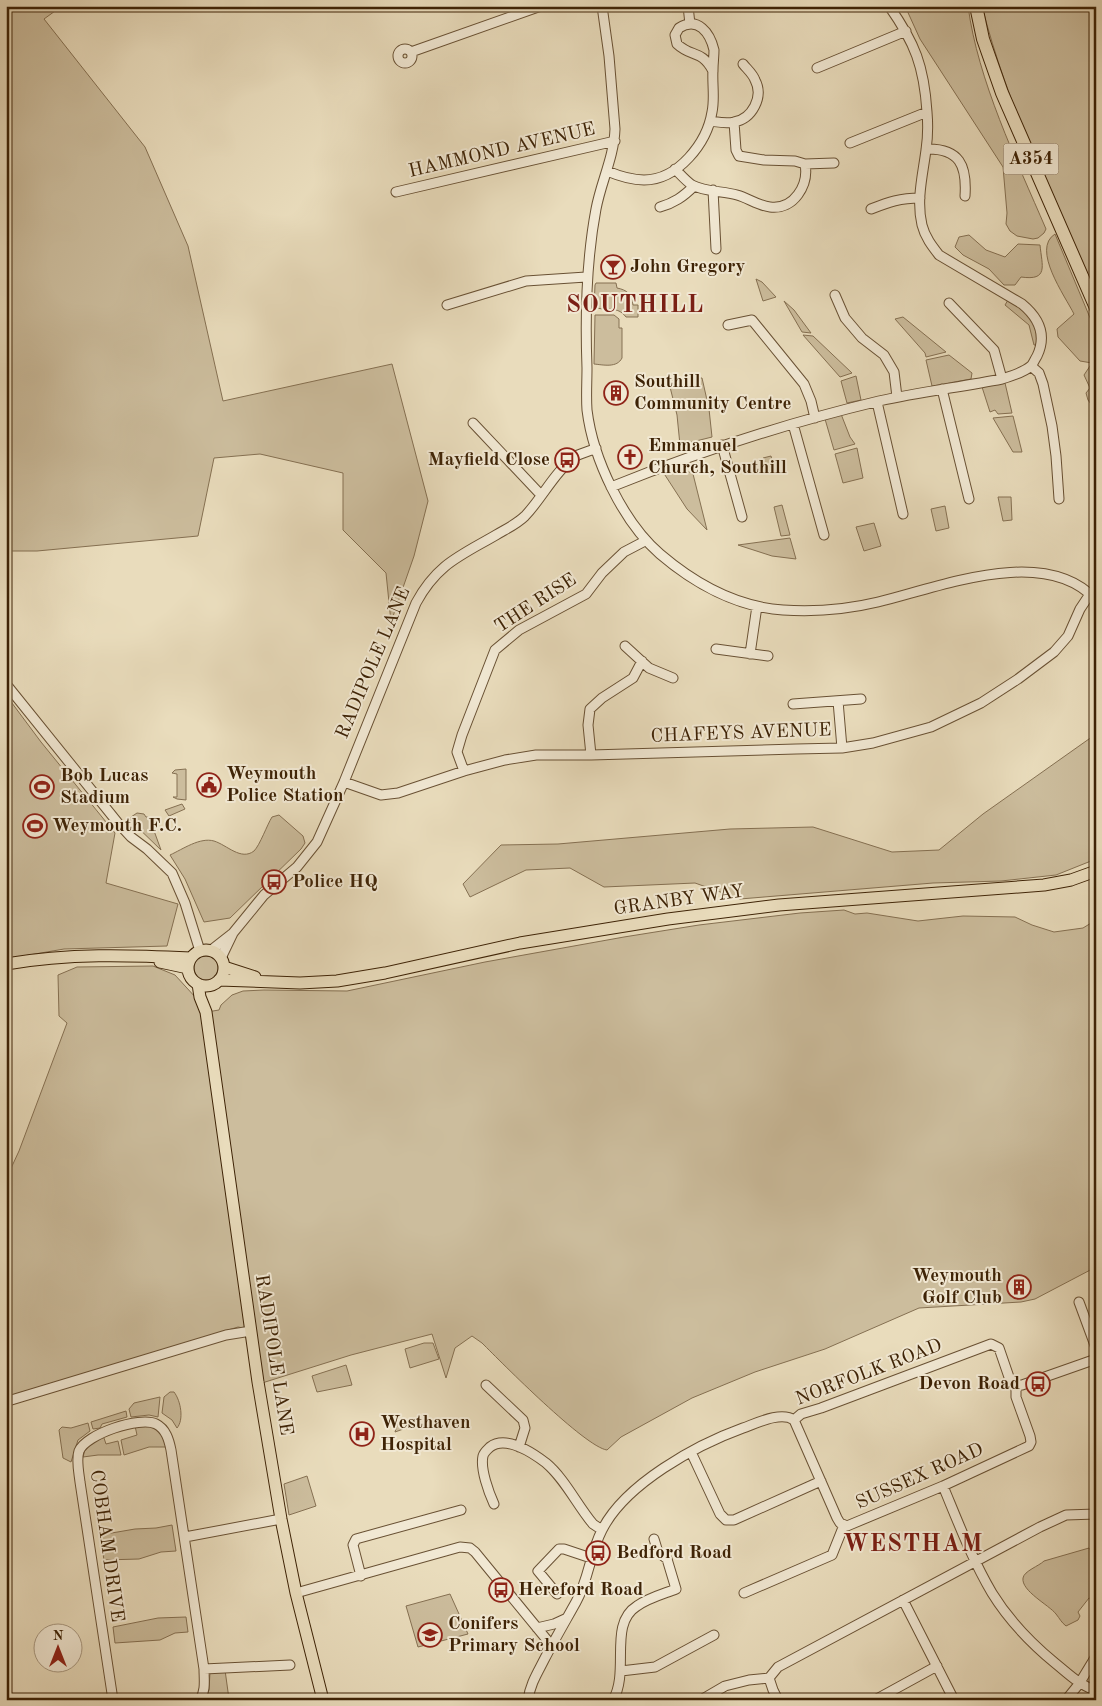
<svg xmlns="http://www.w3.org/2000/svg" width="1102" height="1706" font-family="'Old Standard TT',serif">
  <rect width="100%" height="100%" fill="#e9dcbc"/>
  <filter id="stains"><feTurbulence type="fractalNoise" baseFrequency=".004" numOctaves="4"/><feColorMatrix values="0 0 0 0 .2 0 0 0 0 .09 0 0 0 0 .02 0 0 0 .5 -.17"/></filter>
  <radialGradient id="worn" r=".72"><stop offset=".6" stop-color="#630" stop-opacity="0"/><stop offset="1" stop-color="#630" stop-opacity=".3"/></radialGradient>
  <!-- green -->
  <path fill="#ccbd9d" stroke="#857052" d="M 6,6 L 62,6 L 44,19 L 145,147 L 188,246 L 223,401 L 392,364 L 428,501 L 414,556 L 391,622 L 386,573 L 343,530 L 343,473 L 260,454 L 214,458 L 198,536 L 37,551 L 6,551 Z
    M 905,6 L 968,6 C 978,81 1016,159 1046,229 L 1044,233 L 1038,238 L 1033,239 L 1017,236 L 1010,231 L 1006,224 L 1007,213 L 1003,167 L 920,39 Z
    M 982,6 L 1096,6 L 1096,294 C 1054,200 1007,106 982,6 Z
    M 1055,234 L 1096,332 L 1096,411 L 1088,400 L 1086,393 L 1090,388 L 1084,375 L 1092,363 L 1080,361 L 1058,337 L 1057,329 L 1074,314 C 1065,296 1031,249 1055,234 Z
    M 969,235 L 986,250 L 1005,257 L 1018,244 L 1040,245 C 1042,266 1049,281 1021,277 L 1015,285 L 1004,285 L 989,269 L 963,255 L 955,247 L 959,237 Z
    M 756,279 L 762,282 L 776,297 L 763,301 Z
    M 596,283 L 616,283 L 617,288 C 627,290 632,294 633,305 L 638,305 L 638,317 L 626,317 C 617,305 607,312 594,307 L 595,285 Z
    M 1008,300 C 1024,310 1042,323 1036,345 L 1034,345 L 1029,325 L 1005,305 Z
    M 784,301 L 794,310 L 811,333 L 802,332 Z
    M 595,315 L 614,315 L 619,319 L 619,328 L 622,328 L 622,358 C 617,368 604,365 594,364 Z
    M 903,317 L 946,352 L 926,357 L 925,353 L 895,319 Z
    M 803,335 L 813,336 L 852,373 L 840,377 Z
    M 949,355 L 972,373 L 971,379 L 932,386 L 926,360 Z
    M 856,376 L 861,400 L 847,403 L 841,381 Z
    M 702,378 L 709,409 L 712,437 L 680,445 L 677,415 L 668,379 Z
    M 1005,383 L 1012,413 L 998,414 L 995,410 L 990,412 L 982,387 Z
    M 841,414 L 850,437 L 855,444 L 834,450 L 825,419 Z
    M 1013,416 L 1022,452 L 1013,452 L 993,418 Z
    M 857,448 L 863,478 L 843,483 L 835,454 Z
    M 771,456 L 774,469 L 766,471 L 763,458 Z
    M 663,472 L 690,472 L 693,474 L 707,530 L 687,509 Z
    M 998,497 L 1011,497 L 1012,520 L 1003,521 Z
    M 782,505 L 790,535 L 781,536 L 774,507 Z
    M 945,506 L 949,528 L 936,531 L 931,509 Z
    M 874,523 L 881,546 L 864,551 L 856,527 Z
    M 790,538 L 796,559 L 772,556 L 738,545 Z
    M 6,695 L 41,742 L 115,833 L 106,883 L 178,904 L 167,946 L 64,949 L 6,959 Z
    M 1096,734 L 1096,859 L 1056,875 L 1001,881 L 933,883 L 740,899 L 695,883 L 604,887 L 570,868 L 526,870 L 470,897 L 463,884 L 501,845 L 558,844 L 730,829 L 813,827 L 892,852 L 939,850 L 983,814 Z
    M 186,769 L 186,800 L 177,799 L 173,797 L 177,797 L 177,774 L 172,773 L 175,770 Z
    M 182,804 L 185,809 L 169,816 L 165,810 Z
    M 137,813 L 144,814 L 146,817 L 149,817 L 161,850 L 130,820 L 131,817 Z
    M 279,815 L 303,836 L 305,843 L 301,849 L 230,918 L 204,922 L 185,879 L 170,855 C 183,849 200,837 214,841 C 227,845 241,861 254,851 C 260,845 267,825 272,817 Z
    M 844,910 L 855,914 L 867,913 L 918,921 L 963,916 L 1015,917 L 1032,925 L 1054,932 L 1083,928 L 1096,920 L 1096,1267 L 1035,1299 L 1021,1302 L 919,1308 L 825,1349 L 755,1372 L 692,1398 L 621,1437 L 607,1450 C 585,1447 502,1363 482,1343 L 472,1336 L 455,1348 L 446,1378 L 432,1334 L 351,1355 L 262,1383 L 255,1330 L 238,1327 L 6,1397 L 6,1179 L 19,1151 L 67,1023 L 59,1016 L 58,975 L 77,967 L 153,966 L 175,975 L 197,999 L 201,1013 L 219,1010 L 221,1005 L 232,995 L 243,991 L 264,990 L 347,991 L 485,962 L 624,937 L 699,925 L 800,913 Z
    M194 968a12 12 0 1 1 24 0a12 12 0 1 1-24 0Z
    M 424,1343 L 433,1343 L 439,1359 L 410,1368 L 405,1349 Z
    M 346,1365 L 352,1385 L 317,1392 L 312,1376 Z
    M 170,1392 L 174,1392 C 181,1401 184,1420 177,1428 L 172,1420 L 162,1413 L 164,1397 Z
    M 160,1397 L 158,1417 L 149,1415 L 131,1417 L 129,1409 L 134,1403 Z
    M 126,1411 L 127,1417 L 102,1424 L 100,1428 L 93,1429 L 91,1422 Z
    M 398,1422 L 409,1423 L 409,1427 L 395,1432 Z
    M 88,1423 L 90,1431 L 78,1440 L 71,1462 L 63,1458 L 59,1430 L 62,1427 L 71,1428 Z
    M 146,1424 L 160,1431 L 167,1447 L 149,1447 L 124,1455 L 121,1440 L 137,1435 L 135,1426 Z
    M 102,1437 L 104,1438 L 106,1444 L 118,1441 L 121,1455 L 98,1455 L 83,1457 L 86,1446 Z
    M 307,1476 L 316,1506 L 289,1515 L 284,1484 Z
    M 172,1525 L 176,1551 L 161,1552 L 139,1559 L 104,1560 L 100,1535 L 135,1529 L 156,1528 Z
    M 1089,1548 L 1094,1556 C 1093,1560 1092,1565 1092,1569 C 1093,1582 1099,1585 1092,1599 L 1089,1598 L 1078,1612 L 1080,1616 L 1078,1620 L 1066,1626 C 1061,1622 1060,1619 1056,1614 C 1049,1605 1021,1591 1023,1578 C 1024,1571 1039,1566 1044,1561 Z
    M 450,1594 L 468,1634 L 418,1647 L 406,1606 Z
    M 186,1617 L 188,1632 L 175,1633 L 160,1640 L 115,1643 L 113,1627 L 158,1618 Z
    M 225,1670 L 229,1699 L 205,1700 L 209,1690 L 210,1672 Z"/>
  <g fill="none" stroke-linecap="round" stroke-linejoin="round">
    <!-- river -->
    <path stroke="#af9d7e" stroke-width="12" d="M 1095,6 L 1096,88"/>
    <!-- minor casing -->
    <g stroke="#695134" stroke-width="11">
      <path id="minor" d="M 602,6 L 609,56 L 615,129 C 614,157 601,182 596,209 C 586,262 585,315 587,368 C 587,382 586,396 587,410 C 593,459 623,522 660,554 C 694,583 737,607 783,610 C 814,612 849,609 878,602 C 940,587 1045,544 1096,600
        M 688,6 L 690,24
        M398 56a7 7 0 1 1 14 0a7 7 0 1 1-14 0Z
        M 411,52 L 541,6
        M 817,68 L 906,31
        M 710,121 C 718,122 726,124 734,122 C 752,119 764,97 755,80 C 753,74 747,69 743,64
        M 734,122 L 736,150 L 739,156 L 764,160 L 795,161 L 805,164 L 834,163
        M 850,143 L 927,112
        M 926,149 C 960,148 967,166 965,196
        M 675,169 C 681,175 686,181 692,185 C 705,192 723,191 737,195 C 748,198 759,206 770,207 C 794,210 809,185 805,164
        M 607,171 C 619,176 631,180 644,180 C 678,180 707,143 712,112 C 715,98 712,84 713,70 C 713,63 714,57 714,50 C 710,33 698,16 679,28 L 675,35 L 677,44 C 692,58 701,49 713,71
        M 713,190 L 716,249
        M 396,192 L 615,141
        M 660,207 C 674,203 683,197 694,186
        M 871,209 C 889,202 900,198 920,198
        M 835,295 L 845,318 L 862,338 L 884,355 L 894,372 L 897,397
        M 949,303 L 994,350 L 1002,379
        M 447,305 L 526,281 L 586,277
        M 728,325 L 752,320 L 804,384 L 811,401 L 815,418
        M 1031,366 L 1039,373 L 1043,384 L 1052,426 L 1056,456 L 1059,499
        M 942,389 L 969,499
        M 877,402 L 903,514
        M 473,423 L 541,495
        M 793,424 L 824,535
        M 722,445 L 742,517
        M 611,487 C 698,452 787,423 879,401 C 919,392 961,387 1002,379 C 1011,376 1023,373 1031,366 C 1033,364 1035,359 1037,356 C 1047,335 1039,318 1022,304 L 939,255 C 932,246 925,237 922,225 C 916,200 923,174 926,150 C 928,137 928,124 927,112 C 924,66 915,43 889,6
        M 625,646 L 649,668 L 673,678
        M 716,649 L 768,656
        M 750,654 L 757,606
        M 6,684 L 118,823 L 131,837 L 147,849 L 172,873 L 185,903 L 200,951
        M 838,701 L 842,748
        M 793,704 L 861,699
        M 591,755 L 588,725 L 590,709 L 602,698 L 633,678 L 642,661
        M 464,771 L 457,752 L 462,735 L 495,650 L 519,630 L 586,594 L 602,573 L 624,552 L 645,541
        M 344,782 L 381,795 L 398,793 L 464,771 L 505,760 L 536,755 L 591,755 L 796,749 L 842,748 L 873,743 L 931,727 L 981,703 L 1018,679 L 1054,652 L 1068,636 L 1080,609 L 1090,594
        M 210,951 L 233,933 L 264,895 L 297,867 L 317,842 L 344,782 L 416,603 C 437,564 460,556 496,535 C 506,529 517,524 525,516 C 544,496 555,470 578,455 C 584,452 591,451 596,448
        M 221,958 L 233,933
        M 1079,1302 L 1096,1348
        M 486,1385 L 523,1420 L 525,1428 L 519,1447
        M 1016,1385 L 1022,1385 L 1096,1359
        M 8,1401 L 226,1335 L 251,1331
        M 794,1420 L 837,1518 L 840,1523 L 847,1526 L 943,1486 L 1029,1446 L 1031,1442 L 1030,1436 L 1016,1397 L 1016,1385
        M 794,1420 L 801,1414 L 821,1408 L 991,1344 L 999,1348 L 1010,1380 L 1016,1385
        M 691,1452 L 720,1514 L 726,1520 L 734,1520 L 821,1481
        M 943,1486 C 958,1522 972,1559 992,1593 C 1008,1619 1032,1644 1055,1663 C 1071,1676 1077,1683 1096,1691
        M 494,1504 C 489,1493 480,1469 483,1456 C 484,1452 488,1449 490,1447 C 506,1435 533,1453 546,1463 C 565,1479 577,1505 593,1524 L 602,1530
        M 185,1537 L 281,1519
        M 361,1576 L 353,1545 L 356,1539 L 461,1510
        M 296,1593 L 460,1547 L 470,1548 L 475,1552 L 552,1646
        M 744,1593 L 832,1555 L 844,1525
        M 557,1594 L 538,1571 L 559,1549 L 564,1549 L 591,1558
        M 903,1600 L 954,1700
        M 537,1628 L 554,1624 L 567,1618
        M 204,1669 L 290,1665
        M 621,1671 L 655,1667 L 714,1635
        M 769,1678 L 778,1667 L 1040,1527 L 1066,1515 L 1096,1514
        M 769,1678 L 773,1690 L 778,1700
        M 113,1700 L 80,1482 C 79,1473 76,1460 79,1451 C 86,1434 140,1416 156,1424 C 166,1429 169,1440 171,1450 L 204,1669 C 204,1680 206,1690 200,1700
        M 528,1700 C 530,1684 538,1672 545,1658 C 555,1639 566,1620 576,1602 C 589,1579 590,1553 602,1530 C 625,1484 696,1445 743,1428 C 757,1423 781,1411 794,1420
        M 613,1700 C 630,1671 608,1624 637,1606 C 648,1598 663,1594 676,1589 L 667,1559 L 658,1552 L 654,1539
        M 701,1700 L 725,1686 L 749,1680 L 769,1678
        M 875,1700 L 937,1666
        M 1066,1700 L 1079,1684 L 1096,1656"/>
    </g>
    <!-- major casing -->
    <g stroke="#3e2306" stroke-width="13">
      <path id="major" d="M188 968a18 18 0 1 1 36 0a18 18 0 1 1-36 0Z
        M 160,962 L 188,968
        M 6,964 C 70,953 128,955 191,958
        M 224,967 L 255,977
        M 219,980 L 300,983 L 337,981 L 385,973 L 520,943 L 668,919 L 779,905 L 1044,885 L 1071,880 L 1096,871
        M 198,984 L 200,997 L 206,1012 L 258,1382 L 281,1519 L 296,1593 L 323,1700"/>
    </g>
    <!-- highway casing -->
    <g stroke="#3e2306" stroke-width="14">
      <path id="highway" d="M 976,6 L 983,39 L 1002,93 L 1096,308"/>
    </g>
    <!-- minor -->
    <use href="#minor" stroke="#f1e8d3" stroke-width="9"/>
    <!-- major -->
    <use href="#major" stroke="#e9dcbc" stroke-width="11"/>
    <!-- highway -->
    <use href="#highway" stroke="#e9dcbc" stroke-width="12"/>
  </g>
  <!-- icons -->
  <defs>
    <g id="bar-ring" transform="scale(1.25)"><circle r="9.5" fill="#f1e8d3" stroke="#8f2418" stroke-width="1.5"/><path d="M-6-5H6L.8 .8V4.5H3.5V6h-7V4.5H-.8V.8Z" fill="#8f2418"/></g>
    <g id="building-ring" transform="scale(1.25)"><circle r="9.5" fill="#f1e8d3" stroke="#8f2418" stroke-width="1.5"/><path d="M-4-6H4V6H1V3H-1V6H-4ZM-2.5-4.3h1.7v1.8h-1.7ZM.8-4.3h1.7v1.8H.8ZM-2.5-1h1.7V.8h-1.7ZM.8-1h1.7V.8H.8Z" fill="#8f2418"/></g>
    <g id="church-ring" transform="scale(1.25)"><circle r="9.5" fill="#f1e8d3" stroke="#8f2418" stroke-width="1.5"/><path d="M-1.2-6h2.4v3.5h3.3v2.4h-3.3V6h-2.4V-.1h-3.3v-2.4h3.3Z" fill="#8f2418"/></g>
    <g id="bus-ring" transform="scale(1.25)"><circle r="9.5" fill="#f1e8d3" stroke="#8f2418" stroke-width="1.5"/><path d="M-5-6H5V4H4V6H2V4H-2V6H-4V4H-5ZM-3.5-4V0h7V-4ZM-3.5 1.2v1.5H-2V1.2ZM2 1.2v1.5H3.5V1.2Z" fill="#8f2418"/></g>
    <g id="civic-ring" transform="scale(1.25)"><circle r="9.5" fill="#f1e8d3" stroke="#8f2418" stroke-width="1.5"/><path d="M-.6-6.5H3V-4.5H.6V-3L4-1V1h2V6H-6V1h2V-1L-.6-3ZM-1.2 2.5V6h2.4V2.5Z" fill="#8f2418"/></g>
    <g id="stadium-ring" transform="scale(1.25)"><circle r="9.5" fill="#f1e8d3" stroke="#8f2418" stroke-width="1.5"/><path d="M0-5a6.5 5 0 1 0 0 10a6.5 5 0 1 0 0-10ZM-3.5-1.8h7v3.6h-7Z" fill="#8f2418"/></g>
    <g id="hospital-ring" transform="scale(1.25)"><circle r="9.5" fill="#f1e8d3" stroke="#8f2418" stroke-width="1.5"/><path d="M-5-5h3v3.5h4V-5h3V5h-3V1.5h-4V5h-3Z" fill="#8f2418"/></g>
    <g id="school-ring" transform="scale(1.25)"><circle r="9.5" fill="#f1e8d3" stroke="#8f2418" stroke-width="1.5"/><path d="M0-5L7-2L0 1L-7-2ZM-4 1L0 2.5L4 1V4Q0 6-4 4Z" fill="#8f2418"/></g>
  </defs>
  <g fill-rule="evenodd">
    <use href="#bar-ring" x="613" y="267"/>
    <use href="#building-ring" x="616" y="393"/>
    <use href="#church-ring" x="630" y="457"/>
    <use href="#bus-ring" x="567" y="460"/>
    <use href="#civic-ring" x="209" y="785"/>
    <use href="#stadium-ring" x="42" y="787"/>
    <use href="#stadium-ring" x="35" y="826"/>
    <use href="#bus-ring" x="274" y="882"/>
    <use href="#building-ring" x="1019" y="1287"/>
    <use href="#bus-ring" x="1038" y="1384"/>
    <use href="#hospital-ring" x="362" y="1434"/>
    <use href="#bus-ring" x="598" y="1553"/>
    <use href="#bus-ring" x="501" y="1590"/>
    <use href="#school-ring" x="430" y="1635"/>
  </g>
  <g text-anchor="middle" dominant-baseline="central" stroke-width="4" stroke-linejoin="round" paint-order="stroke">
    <!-- shield labels -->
    <rect fill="#f1e8d3" stroke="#745e44" stroke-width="1" x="1003.5" y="143.5" width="55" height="31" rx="4"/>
    <g font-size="18" font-weight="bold" fill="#3e2306">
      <text x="1031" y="159">A354</text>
    </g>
    <!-- street labels -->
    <g font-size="19" fill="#3e2306" stroke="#f1e8d3">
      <text transform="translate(502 151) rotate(-13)">HAMMOND AVENUE</text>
      <text transform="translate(536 604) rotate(-33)">THE RISE</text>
      <text transform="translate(374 663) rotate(-67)">RADIPOLE LANE</text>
      <text transform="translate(741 734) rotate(-2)">CHAFEYS AVENUE</text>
      <text transform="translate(679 901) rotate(-8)">GRANBY WAY</text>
      <text transform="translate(273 1355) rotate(81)">RADIPOLE LANE</text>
      <text transform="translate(869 1373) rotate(-21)">NORFOLK ROAD</text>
      <text transform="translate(920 1477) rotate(-24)">SUSSEX ROAD</text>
      <text transform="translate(106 1546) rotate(82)">COBHAM DRIVE</text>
    </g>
    <!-- poi labels -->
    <g font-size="19" font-weight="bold" fill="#3e2306" stroke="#f1e8d3" text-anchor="start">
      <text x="630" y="267">John Gregory</text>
      <text x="634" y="382">Southill<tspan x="634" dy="22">Community Centre</tspan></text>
      <text x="648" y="446">Emmanuel<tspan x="648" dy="22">Church, Southill</tspan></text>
      <text x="550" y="460" text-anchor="end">Mayfield Close</text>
      <text x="226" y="774">Weymouth<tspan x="226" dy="22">Police Station</tspan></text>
      <text x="60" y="776">Bob Lucas<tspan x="60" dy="22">Stadium</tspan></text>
      <text x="52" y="826">Weymouth F.C.</text>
      <text x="292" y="882">Police HQ</text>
      <text x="1002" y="1276" text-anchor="end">Weymouth<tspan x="1002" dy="22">Golf Club</tspan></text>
      <text x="1020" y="1384" text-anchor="end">Devon Road</text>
      <text x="380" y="1423">Westhaven<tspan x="380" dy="22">Hospital</tspan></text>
      <text x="616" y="1553">Bedford Road</text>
      <text x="518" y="1590">Hereford Road</text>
      <text x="448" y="1624">Conifers<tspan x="448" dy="22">Primary School</tspan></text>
    </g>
    <!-- district labels -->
    <g font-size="24" font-weight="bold" letter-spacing="1" fill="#7a1f14" stroke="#f1e8d3">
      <text x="635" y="306">SOUTHILL</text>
      <text x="913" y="1545">WESTHAM</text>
    </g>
  </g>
  <!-- margin -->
  <rect width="1102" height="1706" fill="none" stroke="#e9dcbc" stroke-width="25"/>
  <rect x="8" y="8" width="1087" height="1691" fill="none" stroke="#3e2306" stroke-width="2.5"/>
  <rect x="12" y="12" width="1077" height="1681" fill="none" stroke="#3e2306"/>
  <!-- north arrow -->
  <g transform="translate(58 1648)"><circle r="24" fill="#f1e8d3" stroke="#a99981"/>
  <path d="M0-4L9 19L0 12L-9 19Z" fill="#8f2418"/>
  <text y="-8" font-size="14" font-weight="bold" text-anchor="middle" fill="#3e2306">N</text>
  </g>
  <rect width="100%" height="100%" filter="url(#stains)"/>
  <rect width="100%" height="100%" fill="url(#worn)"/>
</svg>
